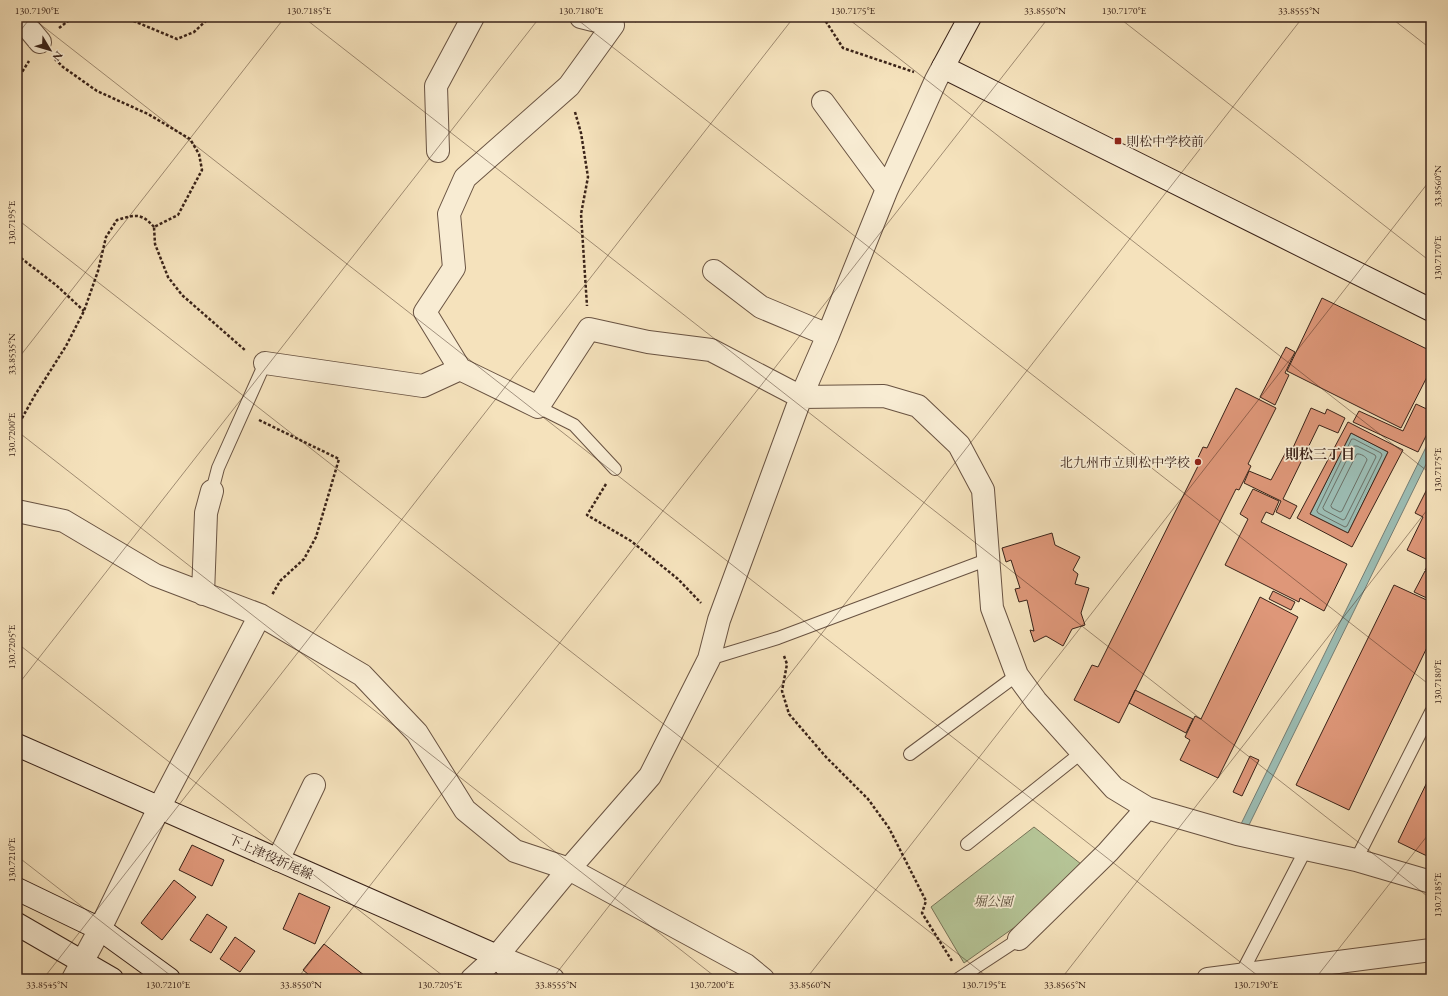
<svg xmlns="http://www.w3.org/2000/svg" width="1448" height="996" font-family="'EB Garamond','Noto Serif JP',serif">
  <rect width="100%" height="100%" fill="#f5e2bc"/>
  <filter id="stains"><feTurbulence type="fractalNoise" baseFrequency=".005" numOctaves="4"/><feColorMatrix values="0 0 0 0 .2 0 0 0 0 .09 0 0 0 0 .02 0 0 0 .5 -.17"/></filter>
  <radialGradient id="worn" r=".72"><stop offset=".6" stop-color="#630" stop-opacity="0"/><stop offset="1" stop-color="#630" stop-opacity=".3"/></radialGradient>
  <!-- park -->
  <path fill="#b5c496" stroke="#787458" d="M 1034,827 L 1081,864 L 1015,927 L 964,963 L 931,907 Z"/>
  <!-- water -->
  <path fill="#9cbdb4" stroke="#757f76" d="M 1351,433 L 1388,452 L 1348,533 L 1310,514 Z
    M 1431,437 L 1431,454 L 1249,825 L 1241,824 Z"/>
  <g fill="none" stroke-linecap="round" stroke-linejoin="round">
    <!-- shore -->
    <path stroke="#6b7066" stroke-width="1" d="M 1352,439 L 1354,439 L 1381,453 L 1382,455 L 1347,526 L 1345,527 L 1318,513 L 1317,511 Z
      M 1354,446 L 1357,446 L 1375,455 L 1376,457 L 1345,519 L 1343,520 L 1324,510 L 1323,508 Z
      M 1357,454 C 1360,453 1367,457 1367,460 L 1342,511 L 1340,512 L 1332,508 L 1331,506 Z"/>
  </g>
  <!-- building -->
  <path fill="#de9779" stroke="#3a2319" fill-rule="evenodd" d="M 1322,298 L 1431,351 L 1431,369 L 1401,428 L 1287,371 Z
    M 1286,347 L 1295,352 L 1285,373 L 1289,375 L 1275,405 L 1260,397 Z
    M 1236,388 L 1276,408 L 1248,464 L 1251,466 L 1239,490 L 1236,489 L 1119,723 L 1074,700 L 1092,665 L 1098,667 L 1199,464 L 1196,462 L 1203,447 L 1207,448 Z
    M 1416,404 L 1431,411 L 1431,426 L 1418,452 L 1353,422 L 1359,411 L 1403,431 Z
    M 1311,408 L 1325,414 L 1327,409 L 1345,418 L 1338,433 L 1319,425 L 1283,499 L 1297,506 L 1290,519 L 1276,512 L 1281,501 L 1244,483 L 1249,471 L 1271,480 L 1288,448 L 1292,450 Z
    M 1348,422 L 1403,450 L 1352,547 L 1297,518 ZM 1351,433 L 1388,452 L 1348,533 L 1310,514 Z
    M 1253,489 L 1279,501 L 1273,515 L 1266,512 L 1261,522 L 1347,564 L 1324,611 L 1300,598 L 1299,602 L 1225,565 L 1248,519 L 1240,514 Z
    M 1427,489 L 1431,492 L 1431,573 L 1425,570 L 1430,561 L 1407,550 L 1423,517 L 1415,513 Z
    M 1052,533 L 1055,545 L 1080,557 L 1073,570 L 1078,574 L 1075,584 L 1089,588 L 1081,613 L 1085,625 L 1072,629 L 1063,646 L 1046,636 L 1034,642 L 1030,630 L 1034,631 L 1027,600 L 1019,602 L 1015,589 L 1020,588 L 1011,560 L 1006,562 L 1002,548 Z
    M 1425,571 L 1431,574 L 1431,600 L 1414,592 Z
    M 1394,585 L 1431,602 L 1431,639 L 1349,810 L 1296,785 Z
    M 1273,591 L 1295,602 L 1291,610 L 1269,599 Z
    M 1260,597 L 1298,617 L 1218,778 L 1180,760 L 1190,740 L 1185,737 L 1195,716 L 1201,719 Z
    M 1135,690 L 1193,719 L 1186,733 L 1129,703 Z
    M 1250,756 L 1259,760 L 1242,796 L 1233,792 Z
    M 1431,774 L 1431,849 L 1427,856 L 1398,842 Z
    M 192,845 L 224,860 L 212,886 L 179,870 Z
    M 174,880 L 196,897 L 162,940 L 141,923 Z
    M 299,893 L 330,907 L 315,944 L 283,929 Z
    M 207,914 L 227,927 L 211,953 L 190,940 Z
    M 235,937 L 255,951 L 240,972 L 220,959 Z
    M 324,944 L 369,979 L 314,979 L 303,970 Z"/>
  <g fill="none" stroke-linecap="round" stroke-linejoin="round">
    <!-- lane casing -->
    <g stroke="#695342" stroke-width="14">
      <path id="lane" d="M 538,407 L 574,425 L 615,469
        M 212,491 L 218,468 L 265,363
        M 709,659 L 778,638 L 989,559
        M 910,754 L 1017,675
        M 967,844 L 1081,753
        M 1356,860 L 1431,712
        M 1241,974 L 1306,849
        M 958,979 L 1019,939"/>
    </g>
    <!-- street casing -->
    <g stroke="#695342" stroke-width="24">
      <path id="street" d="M 581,17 L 613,25 L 569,86 L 465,178 L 449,214 L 454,268 L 425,312 L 460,369 L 538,407 L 589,329 L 648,342 L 711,350 L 801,397 L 884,396 L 918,406 L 959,445 L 983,490 L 992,608 L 1017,675 L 1036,701 L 1114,788 L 1147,808 L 1237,834 L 1356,860 L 1431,882
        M 17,19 L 20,18 L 40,42
        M 823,102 L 887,189
        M 438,151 L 436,86 L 473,17
        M 714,271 L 761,307 L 828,335
        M 265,363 L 423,386 L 460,369
        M 17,511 L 64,521 L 155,575 L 260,615 L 362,675 L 417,733 L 465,810 L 515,851 L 569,869 L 746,965 L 763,979
        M 203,594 L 206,513 L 212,491
        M 278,860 L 314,785
        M 1019,939 L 1108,852 L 1147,808
        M 497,956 L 553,979
        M 73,979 L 100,929 L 159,808 L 260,615
        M 472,979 L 497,956 L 569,869 L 650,776 L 709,659 L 719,620 L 801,397 L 828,335 L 887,189 L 936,80 L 943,67
        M 1208,979 L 1431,950"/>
    </g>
    <!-- secondary casing -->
    <g stroke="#3a2319" stroke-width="24">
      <path id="secondary" d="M 970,17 L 943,67 L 1431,310
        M 17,745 L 497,956 L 517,979
        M 17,889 L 100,929 L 169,979
        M 17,924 L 112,979"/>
    </g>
    <!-- path -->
    <path stroke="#3a2319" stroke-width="2.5" stroke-dasharray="3 2" stroke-linecap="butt" d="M 124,17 L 177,39 L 194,32 L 210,17
      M 321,17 L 323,20 L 327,17
      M 823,17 L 843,48 L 914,72
      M 635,21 L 652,17
      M 59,28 L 72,18 L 89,17
      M 55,59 L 63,67 L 97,91 L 148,114 L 190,139 L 199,154 L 202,170 L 178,215 L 154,227 L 155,244 L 168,277 L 182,295 L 246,351
      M 17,80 L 29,61
      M 575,112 L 581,133 L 588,177 L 581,214 L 587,306
      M 17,255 L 56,285 L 84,311
      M 259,420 L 339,459 L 316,537 L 304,559 L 280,581 L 272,595
      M 17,427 L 35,395 L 66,346 L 84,311 L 98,271 L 106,237 L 117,220 C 134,215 141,212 154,227
      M 606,484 L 587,515 L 631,541 L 678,579 L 701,603
      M 784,656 L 787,664 L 782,691 L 789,714 L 826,757 L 868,799 L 889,828 L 926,901 L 922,913 L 952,961"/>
    <!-- lane -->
    <use href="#lane" stroke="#f8ecd3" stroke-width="12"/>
    <!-- street -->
    <use href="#street" stroke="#f8ecd3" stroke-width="22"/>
    <!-- secondary -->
    <use href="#secondary" stroke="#f8ecd3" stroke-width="22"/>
  </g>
  <!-- ticks -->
  <path fill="none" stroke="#3a2319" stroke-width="1" stroke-opacity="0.45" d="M 31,17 L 1262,979M 303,17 L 1431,899M 574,17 L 1431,686M 846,17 L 1431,474M 1118,17 L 1431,262M 1390,17 L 1431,49M 17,35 L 31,17M 17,219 L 990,979M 17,360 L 285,17M 17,431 L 718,979M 17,643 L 447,979M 17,686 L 540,17M 17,856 L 175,979M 43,979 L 794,17M 297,979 L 1049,17M 552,979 L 1303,17M 806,979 L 1431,179M 1061,979 L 1431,505M 1315,979 L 1431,831"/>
  <!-- markers -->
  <g fill="#8f2418" stroke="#f8ecd3" stroke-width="1.5">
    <rect x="1114" y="137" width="8" height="8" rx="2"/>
    <circle cx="1198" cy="462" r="4"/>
  </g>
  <g text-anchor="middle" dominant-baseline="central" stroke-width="3.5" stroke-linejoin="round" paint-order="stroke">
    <!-- poi labels -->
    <g font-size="13" fill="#3a2319" stroke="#f8ecd3" text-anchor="start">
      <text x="1126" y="141">則松中学校前</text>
      <text x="1190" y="462" text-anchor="end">北九州市立則松中学校</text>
    </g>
    <!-- street labels -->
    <g font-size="13" fill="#3a2319" stroke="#f8ecd3">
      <text transform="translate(271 857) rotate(24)">下上津役折尾線</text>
    </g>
    <!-- park labels -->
    <g font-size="13" font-style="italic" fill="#594b38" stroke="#f8ecd3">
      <text x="993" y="901">堀公園</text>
    </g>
    <!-- neighbourhood labels -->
    <g font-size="14" font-weight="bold" fill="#3a2319" stroke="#f8ecd3">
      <text x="1320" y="454">則松三丁目</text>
    </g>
  </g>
  <!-- margin -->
  <rect width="1448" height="996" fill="none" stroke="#f5e2bc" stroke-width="44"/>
  <!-- north arrow -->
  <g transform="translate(50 50) rotate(128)" stroke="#f8ecd3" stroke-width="3" paint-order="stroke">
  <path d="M0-3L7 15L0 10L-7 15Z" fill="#3a2319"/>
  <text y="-6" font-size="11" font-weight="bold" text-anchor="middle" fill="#3a2319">N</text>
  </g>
  <rect x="22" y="22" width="1404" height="952" fill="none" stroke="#3a2319" stroke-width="1.5"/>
  <g font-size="10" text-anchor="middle" fill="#3a2319">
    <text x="37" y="14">130.7190°E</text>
    <text x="309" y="14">130.7185°E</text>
    <text x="581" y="14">130.7180°E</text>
    <text x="853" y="14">130.7175°E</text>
    <text x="1045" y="14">33.8550°N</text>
    <text x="1124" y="14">130.7170°E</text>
    <text x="1299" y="14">33.8555°N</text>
    <text transform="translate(1437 186) rotate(-90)" y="4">33.8560°N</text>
    <text transform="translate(11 223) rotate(-90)" y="4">130.7195°E</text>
    <text transform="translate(1437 258) rotate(-90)" y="4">130.7170°E</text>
    <text transform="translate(11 354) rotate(-90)" y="4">33.8535°N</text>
    <text transform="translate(11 435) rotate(-90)" y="4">130.7200°E</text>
    <text transform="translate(1437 470) rotate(-90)" y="4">130.7175°E</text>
    <text transform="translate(11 647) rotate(-90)" y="4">130.7205°E</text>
    <text transform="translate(1437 682) rotate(-90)" y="4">130.7180°E</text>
    <text transform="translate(11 860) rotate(-90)" y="4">130.7210°E</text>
    <text transform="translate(1437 895) rotate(-90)" y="4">130.7185°E</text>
    <text x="47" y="988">33.8545°N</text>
    <text x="168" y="988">130.7210°E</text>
    <text x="301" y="988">33.8550°N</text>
    <text x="440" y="988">130.7205°E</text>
    <text x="556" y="988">33.8555°N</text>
    <text x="712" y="988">130.7200°E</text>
    <text x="810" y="988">33.8560°N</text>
    <text x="984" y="988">130.7195°E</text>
    <text x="1065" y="988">33.8565°N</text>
    <text x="1256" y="988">130.7190°E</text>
  </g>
  <rect width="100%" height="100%" filter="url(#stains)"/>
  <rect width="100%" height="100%" fill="url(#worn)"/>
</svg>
